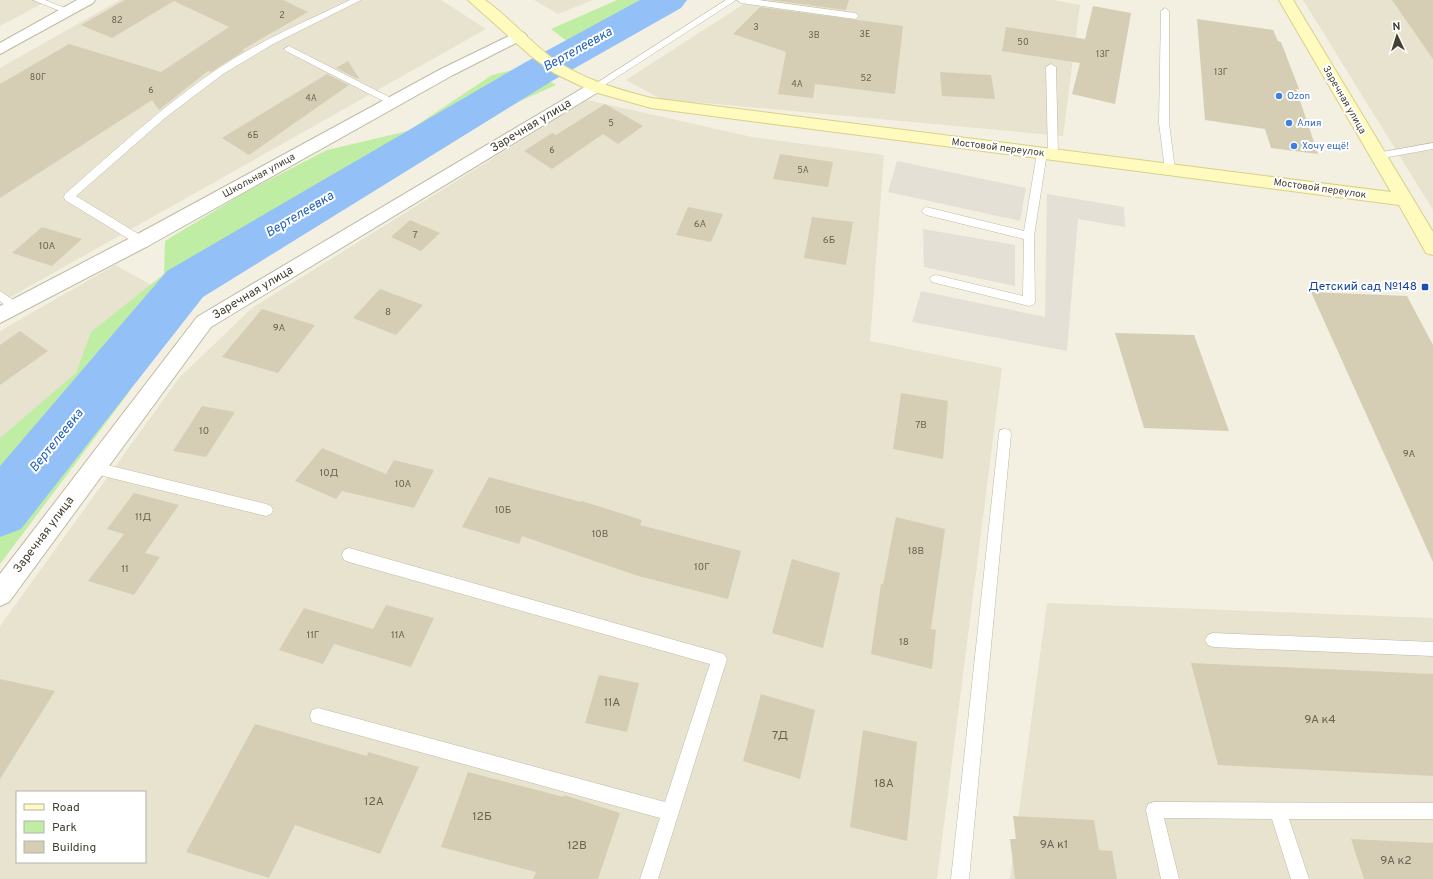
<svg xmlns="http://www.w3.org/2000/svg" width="1433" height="879" font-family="Overpass,sans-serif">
  <rect width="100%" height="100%" fill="#f3f0e1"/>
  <!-- residential -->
  <path fill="#e7e3ce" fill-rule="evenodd" d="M 0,0 L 49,0 L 0,26 Z
    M 120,0 L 441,0 L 486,29 L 0,303 L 0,68 Z
    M 534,0 L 593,0 L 558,14 Z
    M 750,0 L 1053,0 L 1080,5 L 1063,136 L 661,99 L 626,80 Z
    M 1303,0 L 1433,0 L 1433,210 Z
    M 587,100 L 752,137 L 884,155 L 870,341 L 1002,368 L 937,879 L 0,879 L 0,626 L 179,378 L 252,308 ZM 17,792 L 145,792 L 145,862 L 17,862 Z
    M 115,265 L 164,292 L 0,472 L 0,331 Z
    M 1047,603 L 1433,618 L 1433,879 L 1010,879 Z"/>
  <!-- industrial -->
  <path fill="#e4e0d6" d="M 897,161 L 1026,188 L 1020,221 L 888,192 Z
    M 1047,194 L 1124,207 L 1125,227 L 1078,219 L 1067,351 L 912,322 L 921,291 L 1045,317 Z
    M 923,229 L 1015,245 L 1015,286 L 924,267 Z"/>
  <!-- green -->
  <path fill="#c0eda4" d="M 617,0 L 688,0 L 585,55 L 551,29 Z
    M 525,67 L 556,85 L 478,120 L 349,202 L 215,273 L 176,308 L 127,395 L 0,564 L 0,438 L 76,373 L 91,332 L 164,274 L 165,241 L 244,193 L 327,150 L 408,131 L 492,75 Z"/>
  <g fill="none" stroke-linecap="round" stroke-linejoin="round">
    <!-- river -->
    <path fill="#94c0f8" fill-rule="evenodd" d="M 640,0 L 687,0 L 681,8 L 552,81 L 203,297 L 21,529 L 0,537 L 0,466 L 167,271 L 524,63 Z"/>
  </g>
  <!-- building -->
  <path fill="#d5ceb5" d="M 125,0 L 283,0 L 308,12 L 242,50 L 244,51 L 211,72 L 208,71 L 159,110 L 152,100 L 0,198 L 0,84 L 69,44 L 161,72 L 229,27 L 174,1 L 112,38 L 81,25 Z
    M 770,0 L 849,0 L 846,10 Z
    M 1392,0 L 1433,0 L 1433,59 Z
    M 1093,6 L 1131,13 L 1115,104 L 1072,94 L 1080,63 L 1002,51 L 1006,27 L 1085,39 Z
    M 760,7 L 903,26 L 895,94 L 815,84 L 813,98 L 778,94 L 786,52 L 733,34 Z
    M 1197,19 L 1273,30 L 1278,41 L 1281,42 L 1299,89 L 1296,89 L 1318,154 L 1271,148 L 1265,129 L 1205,120 Z
    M 348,61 L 359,78 L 358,79 L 336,68 Z
    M 940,72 L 991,75 L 995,99 L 942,96 Z
    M 327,74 L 349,85 L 249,155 L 222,138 Z
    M 605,104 L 643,126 L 618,144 L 603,134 L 552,169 L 524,151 L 552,133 L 556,135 Z
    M 780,154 L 833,162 L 828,187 L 773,179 Z
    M 688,207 L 723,214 L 711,242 L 676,235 Z
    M 812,217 L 853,222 L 846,265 L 804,258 Z
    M 410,220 L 440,233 L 421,251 L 391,237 Z
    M 42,227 L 82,239 L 52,266 L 12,253 Z
    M 380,289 L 423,305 L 396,335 L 353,318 Z
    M 1311,292 L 1407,296 L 1433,345 L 1433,562 Z
    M 262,309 L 315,325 L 278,373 L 222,357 Z
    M 20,331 L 48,351 L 0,385 L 0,345 Z
    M 1115,333 L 1194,335 L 1229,431 L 1144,428 Z
    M 901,393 L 948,401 L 943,459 L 893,449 Z
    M 202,406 L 235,412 L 206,457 L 173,451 Z
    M 322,448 L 386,474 L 394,460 L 434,470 L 414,508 L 342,491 L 336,499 L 295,481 Z
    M 489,477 L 581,502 L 582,501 L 642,520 L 640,525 L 741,551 L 728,599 L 638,576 L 522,536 L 519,544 L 462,527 Z
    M 134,493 L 179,505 L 145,553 L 160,557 L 134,595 L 88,581 L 124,534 L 107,529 Z
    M 896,517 L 945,529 L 931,629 L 936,630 L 932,669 L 871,654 L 881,584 L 883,584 Z
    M 792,559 L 840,573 L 823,648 L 772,633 Z
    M 386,605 L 434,618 L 411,667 L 334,644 L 323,664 L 279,650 L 304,608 L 373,629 Z
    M 1191,663 L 1433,674 L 1433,776 L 1218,765 Z
    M 599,675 L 639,683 L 627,732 L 585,723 Z
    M 0,679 L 55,691 L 0,779 Z
    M 761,694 L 815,710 L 800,779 L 743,761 Z
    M 255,724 L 367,756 L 368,752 L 419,767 L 380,854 L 295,825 L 269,878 L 186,852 Z
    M 863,730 L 917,742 L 907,841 L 850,827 Z
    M 468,772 L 563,797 L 564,795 L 620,813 L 598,879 L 533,879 L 536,872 L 441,847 Z
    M 1013,816 L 1094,820 L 1099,850 L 1112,851 L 1117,879 L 1015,879 L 1010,839 L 1016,839 Z
    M 1351,839 L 1433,843 L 1433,879 L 1364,879 Z"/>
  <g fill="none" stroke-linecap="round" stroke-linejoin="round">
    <!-- lane casing -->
    <g stroke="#bebaa3" stroke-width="1">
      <path id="lane" d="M 33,0 L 45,0 L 72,11 L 68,14 L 65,13 Z
        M 350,0 L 361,0 L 273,44 L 223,74 L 165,118 L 76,196 L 145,238 L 146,241 L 145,244 L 137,244 L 65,200 L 64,197 L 65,194 C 119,147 172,97 233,59 C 271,36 311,19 350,0 Z
        M 726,0 L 736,0 L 597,90 L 594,91 L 589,88 Z
        M 737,0 L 759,0 L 855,13 L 859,16 L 855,19 L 741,3 Z
        M 1165,8 L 1169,11 L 1169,123 L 1175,170 L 1170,173 L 1165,170 L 1159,123 L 1161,11 Z
        M 289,46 L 395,100 L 397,102 L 392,105 L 389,104 L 286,51 L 284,49 Z
        M 1051,64 L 1056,67 L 1058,155 L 1053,158 L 1048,155 L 1046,67 Z
        M 1433,143 L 1433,149 L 1377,159 L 1372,156 L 1377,153 Z
        M 1042,150 L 1047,153 L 1034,236 L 1035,302 L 1033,305 L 1029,306 L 932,282 L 930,279 L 932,276 L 936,275 L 1023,296 L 1024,239 L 926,215 L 921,211 L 926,207 L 1024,231 L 1037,153 Z
        M 0,291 L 19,304 L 21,307 L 19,310 L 11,310 L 0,301 Z
        M 1005,429 L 1010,430 L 1011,434 L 969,879 L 951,879 L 999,434 L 1000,430 Z
        M 95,462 L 266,504 L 271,506 L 273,510 L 271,514 L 266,516 L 95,474 L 90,472 L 88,468 L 90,464 Z
        M 349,548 L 724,654 L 727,659 L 658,879 L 640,879 L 660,818 L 318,724 L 312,722 L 310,716 L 312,710 L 318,708 L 665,802 L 710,664 L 349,562 L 344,560 L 342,555 L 344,550 Z
        M 1213,633 L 1433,642 L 1433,656 L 1213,647 L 1208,645 L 1205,640 L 1208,635 Z
        M 1154,802 L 1433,803 L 1433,819 L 1289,819 L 1309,879 L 1291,879 L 1272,819 L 1164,818 L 1179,879 L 1161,879 L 1146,810 L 1148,804 Z"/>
    </g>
    <!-- street casing -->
    <g stroke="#bebaa3" stroke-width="2">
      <path id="street" d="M 77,0 L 95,0 L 93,3 L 0,54 L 0,43 Z
        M 519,31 L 524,33 L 527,36 L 524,39 L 453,75 L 148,246 L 0,323 L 0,306 L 134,236 L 441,69 Z
        M 594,83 L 600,85 L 602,88 L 600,91 L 211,327 L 9,602 L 0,606 L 0,574 L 197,317 L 588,85 Z"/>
    </g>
    <!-- secondary casing -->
    <g stroke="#d8d08a" stroke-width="2">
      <path id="secondary" d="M 468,0 L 485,0 C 509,17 528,40 552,58 C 582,79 616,89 651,98 L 1391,192 L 1279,0 L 1293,0 L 1433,232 L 1433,255 L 1426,253 L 1399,205 L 651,108 L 591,91 L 554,73 L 532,57 Z"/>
    </g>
    <!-- lane -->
    <use href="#lane" fill="#fff" fill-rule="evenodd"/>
    <!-- street -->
    <use href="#street" fill="#fff" fill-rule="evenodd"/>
    <!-- secondary -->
    <use href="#secondary" fill="#fffabe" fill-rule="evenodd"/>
  </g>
  <!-- markers -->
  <g fill="#3f7fe0" stroke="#fff" stroke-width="1.5">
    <circle cx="1279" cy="96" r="4"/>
    <circle cx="1289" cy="123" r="4"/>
    <circle cx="1294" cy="146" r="4"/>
  </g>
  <rect fill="#1a4fb4" stroke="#fff" stroke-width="1.5" x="1421" y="283" width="8" height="8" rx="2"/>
  <g text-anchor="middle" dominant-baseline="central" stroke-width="4" stroke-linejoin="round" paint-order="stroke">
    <!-- far-number labels -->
    <g font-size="9" fill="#686452">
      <text x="282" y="15">2</text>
      <text x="117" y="20">82</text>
      <text x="756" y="27">3</text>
      <text x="865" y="34">3Е</text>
      <text x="814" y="35">3В</text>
      <text x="1023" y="42">50</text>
      <text x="1103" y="54">13Г</text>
      <text x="1221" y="72">13Г</text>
      <text x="38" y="77">80Г</text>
      <text x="866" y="78">52</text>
      <text x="797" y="84">4А</text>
      <text x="151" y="90">6</text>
      <text x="311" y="98">4А</text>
      <text x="611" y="123">5</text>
      <text x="253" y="135">6Б</text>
      <text x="552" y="150">6</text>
      <text x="803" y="170">5А</text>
    </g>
    <!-- far-shop labels -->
    <g font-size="10" fill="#366cbe" stroke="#fff" text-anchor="start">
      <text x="1287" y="96">Ozon</text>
      <text x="1297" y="123">Алия</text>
      <text x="1302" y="146">Хочу ещё!</text>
    </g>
    <!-- far-street labels -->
    <g font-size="10" fill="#444031" stroke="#fff">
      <text transform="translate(1344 100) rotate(60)">Заречная улица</text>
      <text transform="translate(998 148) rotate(7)">Мостовой переулок</text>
      <text transform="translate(259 176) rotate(-29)">Школьная улица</text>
      <text transform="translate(1320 189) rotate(8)">Мостовой переулок</text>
    </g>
    <!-- number labels -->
    <g font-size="10" fill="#686452">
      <text x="700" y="224">6А</text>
      <text x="415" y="235">7</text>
      <text x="829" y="240">6Б</text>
      <text x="47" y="246">10А</text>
      <text x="388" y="312">8</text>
      <text x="279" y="328">9А</text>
      <text x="921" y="425">7В</text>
      <text x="204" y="431">10</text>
      <text x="1409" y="454">9А</text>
      <text x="329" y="473">10Д</text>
      <text x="403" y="484">10А</text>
      <text x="503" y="510">10Б</text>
      <text x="143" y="517">11Д</text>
      <text x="600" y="534">10В</text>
      <text x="916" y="551">18В</text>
      <text x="702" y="567">10Г</text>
      <text x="125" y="569">11</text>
      <text x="313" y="635">11Г</text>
      <text x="398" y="635">11А</text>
      <text x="904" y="642">18</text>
    </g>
    <!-- street labels -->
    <g font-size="12" fill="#444031" stroke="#fff">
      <text transform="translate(531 126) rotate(-31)">Заречная улица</text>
      <text transform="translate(253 293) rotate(-31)">Заречная улица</text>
      <text transform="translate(44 535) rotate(-53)">Заречная улица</text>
    </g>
    <!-- transit labels -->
    <g font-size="12" fill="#164399" stroke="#fff" text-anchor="end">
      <text x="1417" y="287">Детский сад №148</text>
    </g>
    <!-- near-number labels -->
    <g font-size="12" fill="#686452">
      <text x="612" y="703">11А</text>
      <text x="1320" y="720">9А к4</text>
      <text x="780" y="736">7Д</text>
      <text x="884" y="784">18А</text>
      <text x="374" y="802">12А</text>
      <text x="482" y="817">12Б</text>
      <text x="1054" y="845">9А к1</text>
      <text x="577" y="846">12В</text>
      <text x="1396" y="861">9А к2</text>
    </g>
    <!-- water labels -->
    <g font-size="13" font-style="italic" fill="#1f61bb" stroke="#fff">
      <text transform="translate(578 50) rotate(-29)">Вертелеевка</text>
      <text transform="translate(300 215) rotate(-31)">Вертелеевка</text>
      <text transform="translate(57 441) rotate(-51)">Вертелеевка</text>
    </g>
  </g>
  <!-- legend -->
  <rect x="16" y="791" width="130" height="72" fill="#ffffff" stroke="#b4b3ad"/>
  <rect x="24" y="804" width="20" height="6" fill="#fffabe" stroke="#b4b3ad"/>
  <text x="52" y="811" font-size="12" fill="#444031">Road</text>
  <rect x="24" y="821" width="20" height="12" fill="#c0eda4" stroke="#b4b3ad"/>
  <text x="52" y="831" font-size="12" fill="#444031">Park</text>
  <rect x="24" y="841" width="20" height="12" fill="#d5ceb5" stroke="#b4b3ad"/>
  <text x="52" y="851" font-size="12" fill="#444031">Building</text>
  <!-- north arrow -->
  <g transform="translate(1397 36) rotate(356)" stroke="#ffffff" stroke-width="3" paint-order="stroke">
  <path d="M0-3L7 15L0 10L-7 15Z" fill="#444031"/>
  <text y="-6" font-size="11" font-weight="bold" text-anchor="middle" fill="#444031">N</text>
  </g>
</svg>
